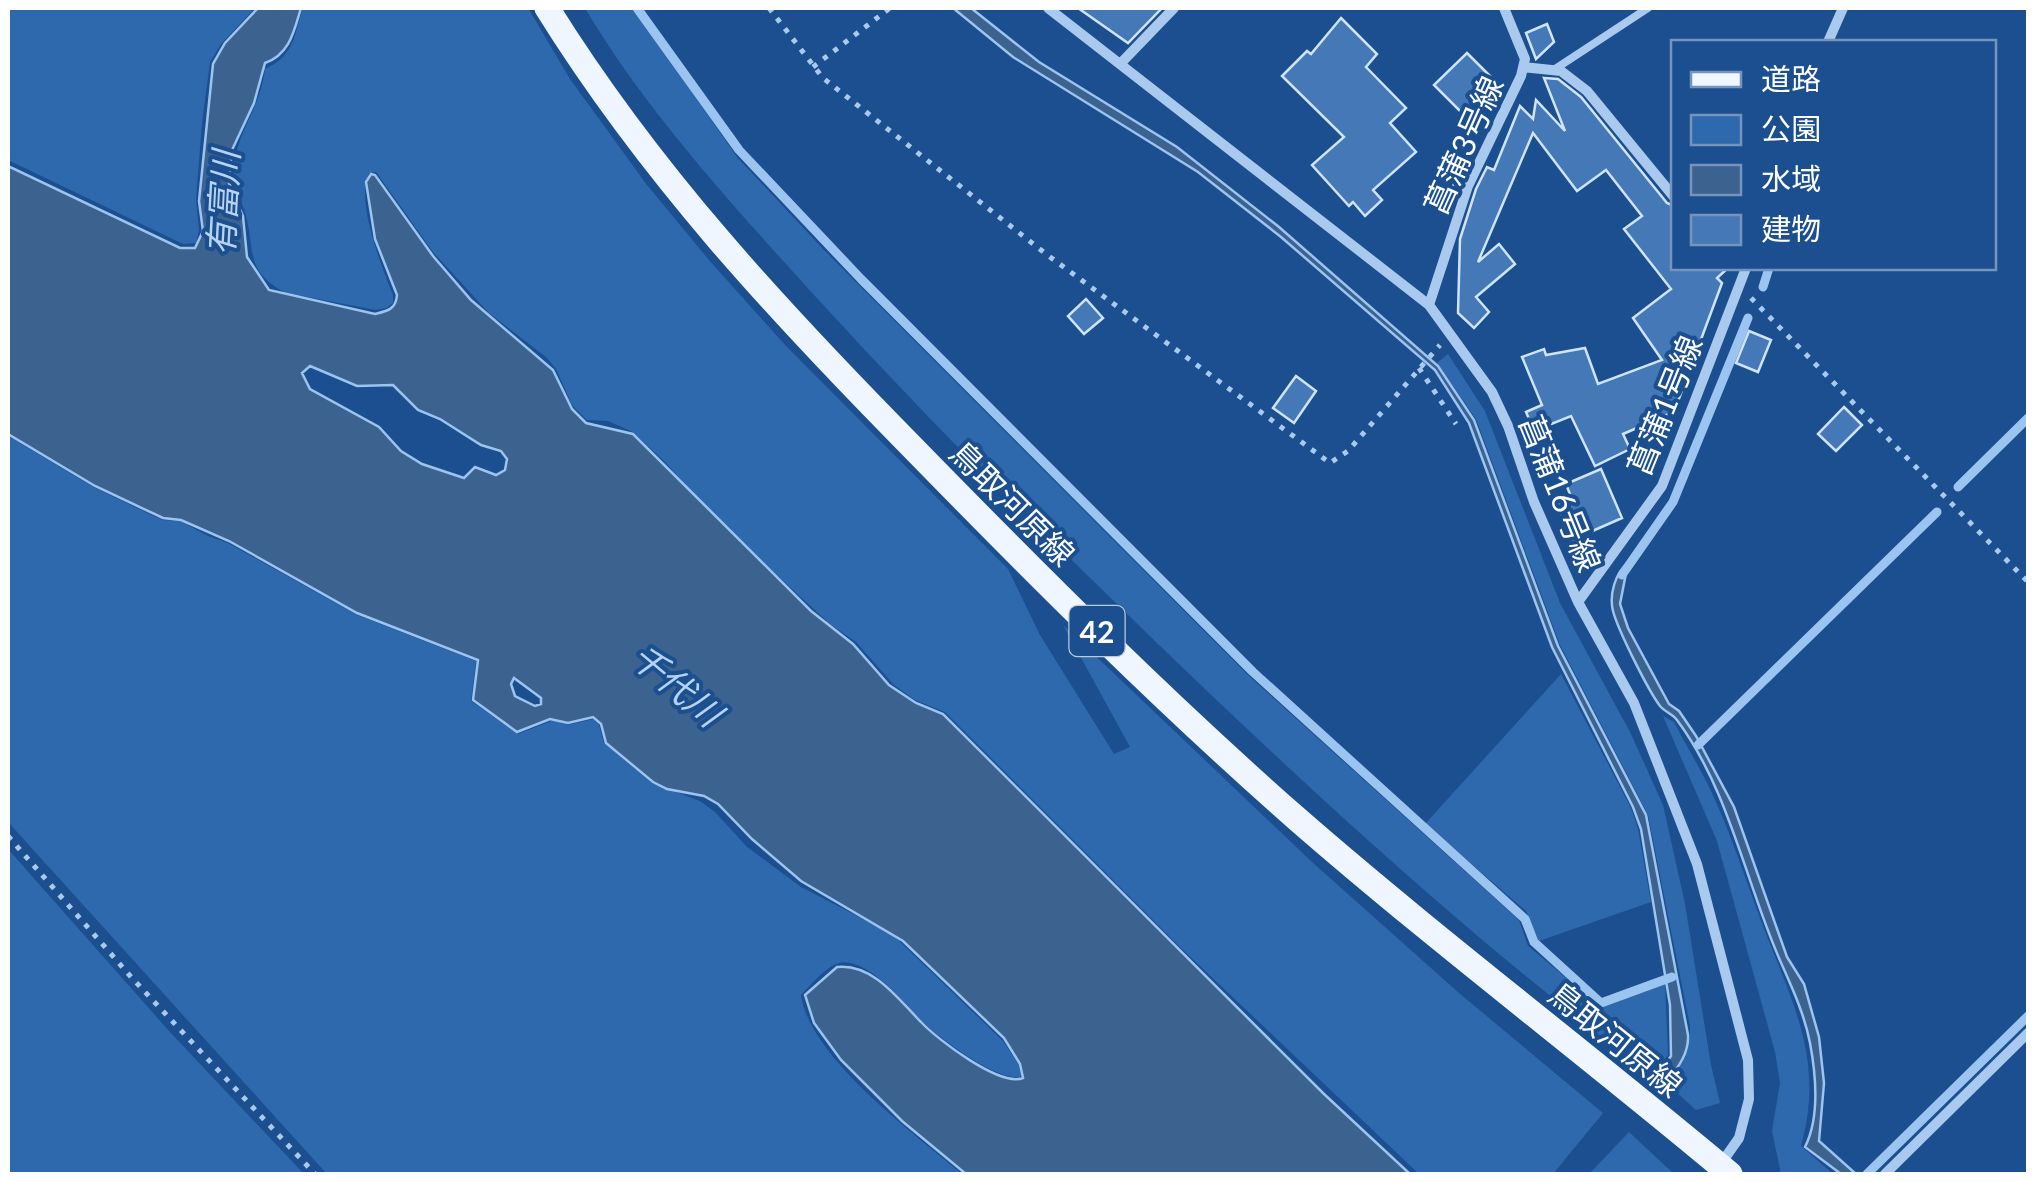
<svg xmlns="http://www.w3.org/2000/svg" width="2036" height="1182" font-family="Lato,'Noto Sans JP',sans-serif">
  <rect width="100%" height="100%" fill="#1b4f8f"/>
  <!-- green -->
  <path fill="#2e69ad" d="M 8,8 L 255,8 L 221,44 L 210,62 L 202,123 L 196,200 L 199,230 L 196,243 L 183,244 L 8,160 Z
    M 303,8 L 528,8 L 570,79 L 647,185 L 709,260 L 786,346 L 1008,569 L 1040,635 L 1114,754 L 1130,747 L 1063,625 L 1312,862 L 1459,993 L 1603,1113 L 1553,1174 L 1419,1174 L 1181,948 L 945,712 L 915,700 L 894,685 L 856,642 L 830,624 L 713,516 L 665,462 L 633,432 L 608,421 L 587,420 L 572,405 L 556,369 L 546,357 L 489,313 L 433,252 L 376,172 L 369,173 C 355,201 382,267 393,295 L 393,303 L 386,308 L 376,310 L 286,293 C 245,272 255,251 246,216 C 239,190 229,185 235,157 C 242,126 261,104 265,69 C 294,56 294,36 303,8 Z
    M 585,8 L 633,8 L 737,157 L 822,248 L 1250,677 L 1519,920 L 1528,946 L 1600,1006 L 1665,982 L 1668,1055 L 1655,1070 L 1645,1070 C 1430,908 1234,719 1042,531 C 953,444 868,355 785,263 C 713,183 640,101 585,8 Z
    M 1448,354 L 1485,411 L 1560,603 L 1630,732 L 1663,805 L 1685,904 L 1711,1065 L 1720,1103 L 1696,1110 L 1666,1083 C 1684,1066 1690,1050 1690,1026 L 1648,815 L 1560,645 L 1476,419 L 1437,363 Z
    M 8,436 L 95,488 L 162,520 L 180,521 L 208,536 L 228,543 L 357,615 L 476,661 L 471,701 L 518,734 L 554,720 L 568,725 L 593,719 L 599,725 L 604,743 L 652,783 L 700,801 L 715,812 L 747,847 L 801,887 L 892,934 L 1003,1041 L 1019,1065 L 1021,1076 C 1001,1084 939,1038 923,1022 C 907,1006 864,952 836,964 C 824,969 810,986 801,995 C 810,1058 915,1134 962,1174 L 327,1174 L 8,822 Z
    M 1561,674 L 1631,808 L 1638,829 L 1651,902 L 1539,941 L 1526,911 L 1425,824 Z
    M 1663,716 L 1674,722 C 1688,749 1705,776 1717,804 C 1733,841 1746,880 1760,918 C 1790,999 1826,1057 1801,1146 L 1833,1174 L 1781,1174 L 1772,1131 L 1780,1083 L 1775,1052 L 1717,841 Z
    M 8,849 L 169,1031 L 304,1174 L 8,1174 Z
    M 1629,1132 L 1674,1174 L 1589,1174 Z"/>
  <!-- water -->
  <path fill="#3c6290" stroke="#9cc4f0" stroke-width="2.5" fill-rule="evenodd" d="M 258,8 L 301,8 C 294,31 290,54 265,63 L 254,103 L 232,150 L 229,183 L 243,216 L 247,257 L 269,290 L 375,314 C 388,311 396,309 397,295 L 375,239 L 366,182 L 371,174 L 375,175 L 433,256 L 471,300 L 553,370 L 572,409 L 586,423 L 633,434 L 811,611 L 853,644 L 889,685 L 916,703 L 943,714 L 1324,1094 L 1410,1174 L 966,1174 L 902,1121 L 841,1060 L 814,1023 L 805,995 L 837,967 C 873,963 899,1000 921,1022 C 938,1040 1000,1087 1023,1078 L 1020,1064 L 1004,1038 L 903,941 L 801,881 L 752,839 L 718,804 L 704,796 L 667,789 L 653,782 L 606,743 L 601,724 L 593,717 L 568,723 L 550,719 L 517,732 L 473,700 L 478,660 L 357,613 L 229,541 L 181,520 L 163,518 L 95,486 L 8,434 L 8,166 L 180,248 L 195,248 L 203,231 L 199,201 L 213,64 L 225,43 ZM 310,366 L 357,386 L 393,385 L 418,410 L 440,419 L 481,445 L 501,451 L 507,459 L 505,470 L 496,475 L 475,467 L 464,478 L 422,464 L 401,451 L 379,427 L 310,389 L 302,373 ZM 514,678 L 541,698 L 541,704 L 535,706 L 515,696 L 511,684 Z
    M 953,8 L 971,8 L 1039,62 L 1177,147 L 1279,227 L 1438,366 L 1474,420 L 1558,646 L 1646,815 L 1688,1035 C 1689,1053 1679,1068 1666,1081 L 1659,1072 L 1671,1056 L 1670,1005 L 1641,829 L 1633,807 L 1552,647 L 1469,423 L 1435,370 L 1281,237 L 1198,172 L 1013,57 Z
    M 1628,563 L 1620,604 L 1628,628 L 1669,704 L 1679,711 L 1696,736 L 1734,807 L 1787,957 L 1804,984 L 1819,1037 L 1824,1083 L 1819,1141 L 1856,1174 L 1841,1174 L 1805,1147 C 1820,1117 1816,1075 1810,1043 C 1804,1012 1791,986 1779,958 C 1745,880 1729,790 1677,720 C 1673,714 1665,712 1660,706 C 1648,690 1618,630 1613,611 C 1609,595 1615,573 1628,563 Z"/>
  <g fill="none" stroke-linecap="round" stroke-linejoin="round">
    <!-- stream -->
    <path stroke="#9cc4f0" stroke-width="9" d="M 637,8 L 739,150 L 861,279 L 1253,672 L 1525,919 L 1534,942 L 1601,1003 L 1672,977
      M 1763,287 L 1769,268
      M 1958,487 L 2028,418
      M 1622,575 L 1673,502 L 1748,318
      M 1698,745 L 1937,512
      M 1867,1174 L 2028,1016"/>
  </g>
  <!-- building -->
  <path fill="#4478b7" stroke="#cfe3fa" stroke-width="2.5" d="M 1078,8 L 1162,8 L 1128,43 Z
    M 1341,18 L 1377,54 L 1366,67 L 1406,108 L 1390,123 L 1416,152 L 1373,190 L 1382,200 L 1365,216 L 1353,202 L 1349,206 L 1312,165 L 1344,137 L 1282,76 L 1307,51 L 1311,54 Z
    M 1547,24 L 1554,42 L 1536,59 L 1526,33 Z
    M 1467,53 L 1497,83 L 1462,113 L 1434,85 Z
    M 1544,78 L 1558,79 L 1581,97 L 1667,203 L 1674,206 L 1674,268 L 1728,268 L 1717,278 L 1722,283 L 1674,412 L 1623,434 L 1630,449 L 1595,466 L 1571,416 L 1534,431 L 1526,412 L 1542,405 L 1522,357 L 1544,349 L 1546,355 L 1585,348 L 1598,384 L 1662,360 L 1633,318 L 1671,289 L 1624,229 L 1642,216 L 1606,170 L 1577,191 L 1533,133 L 1478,262 L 1499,244 L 1515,264 L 1476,297 L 1489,312 L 1474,328 L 1458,313 L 1460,239 L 1476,189 L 1487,167 L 1494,170 L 1520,106 L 1533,119 L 1536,100 L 1565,131 Z
    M 1464,159 L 1470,161 L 1450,214 L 1443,211 Z
    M 1086,299 L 1103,318 L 1084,334 L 1068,316 Z
    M 1749,331 L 1771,340 L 1758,372 L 1736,363 Z
    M 1296,376 L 1316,391 L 1294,423 L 1273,408 Z
    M 1844,407 L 1862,425 L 1836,451 L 1818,434 Z
    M 1601,469 L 1622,518 L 1572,540 L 1556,501 L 1571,497 L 1566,484 Z"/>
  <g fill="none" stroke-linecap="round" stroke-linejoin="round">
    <!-- path -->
    <path stroke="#a9c9ee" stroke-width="5" stroke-dasharray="5 8" stroke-linecap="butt" d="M 769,8 L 823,78 L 1046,254 L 1330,463 L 1348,451 L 1440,345
      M 813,67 L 890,8
      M 1751,298 L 2028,582
      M 1419,368 L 1456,424
      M 8,836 L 132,978 L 315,1174"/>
    <!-- service -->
    <path stroke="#a9c9ee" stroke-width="8" d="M 1555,69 L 1648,8"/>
    <!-- minor -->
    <path stroke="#a9c9ee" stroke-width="10" d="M 1048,8 L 1429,305 L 1492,392 L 1508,426 L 1534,502 L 1578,602 L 1634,703 L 1697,864 L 1748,1060 L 1749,1099 L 1739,1138 L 1720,1165
      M 1828,42 L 1843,8
      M 1122,62 L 1174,8
      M 1523,67 L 1561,71 L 1587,91 L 1674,197
      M 1429,305 L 1468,186 L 1521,76 L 1525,59 L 1504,8
      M 1578,602 L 1662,486 L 1746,268
      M 1885,1174 L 2028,1033"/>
    <!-- primary -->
    <path stroke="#f0f6ff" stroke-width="25" d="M 547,8 C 651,175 779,312 916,451 C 1039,577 1164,702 1296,818 C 1437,941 1587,1054 1730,1174"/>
  </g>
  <g text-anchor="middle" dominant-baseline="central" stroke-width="8" stroke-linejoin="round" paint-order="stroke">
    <!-- shield labels -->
    <rect fill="#1b4f8f" stroke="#bbcadd" stroke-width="2.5" x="1069.5" y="606" width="55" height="50" rx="8"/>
    <g font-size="30" font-weight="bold" fill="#fff">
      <text x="1097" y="631">42</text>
    </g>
    <!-- street labels -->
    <g font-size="32" fill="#fff" stroke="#1b4f8f">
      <text transform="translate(1463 145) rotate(-66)">菖蒲3号線</text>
      <text transform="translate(1664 405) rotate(-68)">菖蒲1号線</text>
      <text transform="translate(1561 493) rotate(68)">菖蒲16号線</text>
      <text transform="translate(1013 503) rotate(45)">鳥取河原線</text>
      <text transform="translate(1616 1039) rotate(39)">鳥取河原線</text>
    </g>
    <!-- water labels -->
    <g font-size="35" font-style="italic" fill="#b5d3f5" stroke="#1b4f8f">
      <text transform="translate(222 203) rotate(-87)">有富川</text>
      <text transform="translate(677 684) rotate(40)">千代川</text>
    </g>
  </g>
  <!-- border -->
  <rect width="2036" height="1182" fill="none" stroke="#ffffff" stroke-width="20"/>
  <!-- legend -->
  <rect x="1671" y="40" width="325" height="230" fill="#1b4f8f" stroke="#7695bc" stroke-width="2.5"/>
  <rect x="1691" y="72" width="50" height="15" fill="#f0f6ff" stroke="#7695bc" stroke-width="2.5"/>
  <text x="1761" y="90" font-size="30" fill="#ffffff">道路</text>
  <rect x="1691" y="115" width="50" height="30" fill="#2e69ad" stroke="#7695bc" stroke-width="2.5"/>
  <text x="1761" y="140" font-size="30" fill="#ffffff">公園</text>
  <rect x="1691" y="165" width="50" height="30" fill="#3c6290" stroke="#7695bc" stroke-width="2.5"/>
  <text x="1761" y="190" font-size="30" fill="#ffffff">水域</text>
  <rect x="1691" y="215" width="50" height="30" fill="#4478b7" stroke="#7695bc" stroke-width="2.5"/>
  <text x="1761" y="240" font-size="30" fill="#ffffff">建物</text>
</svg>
